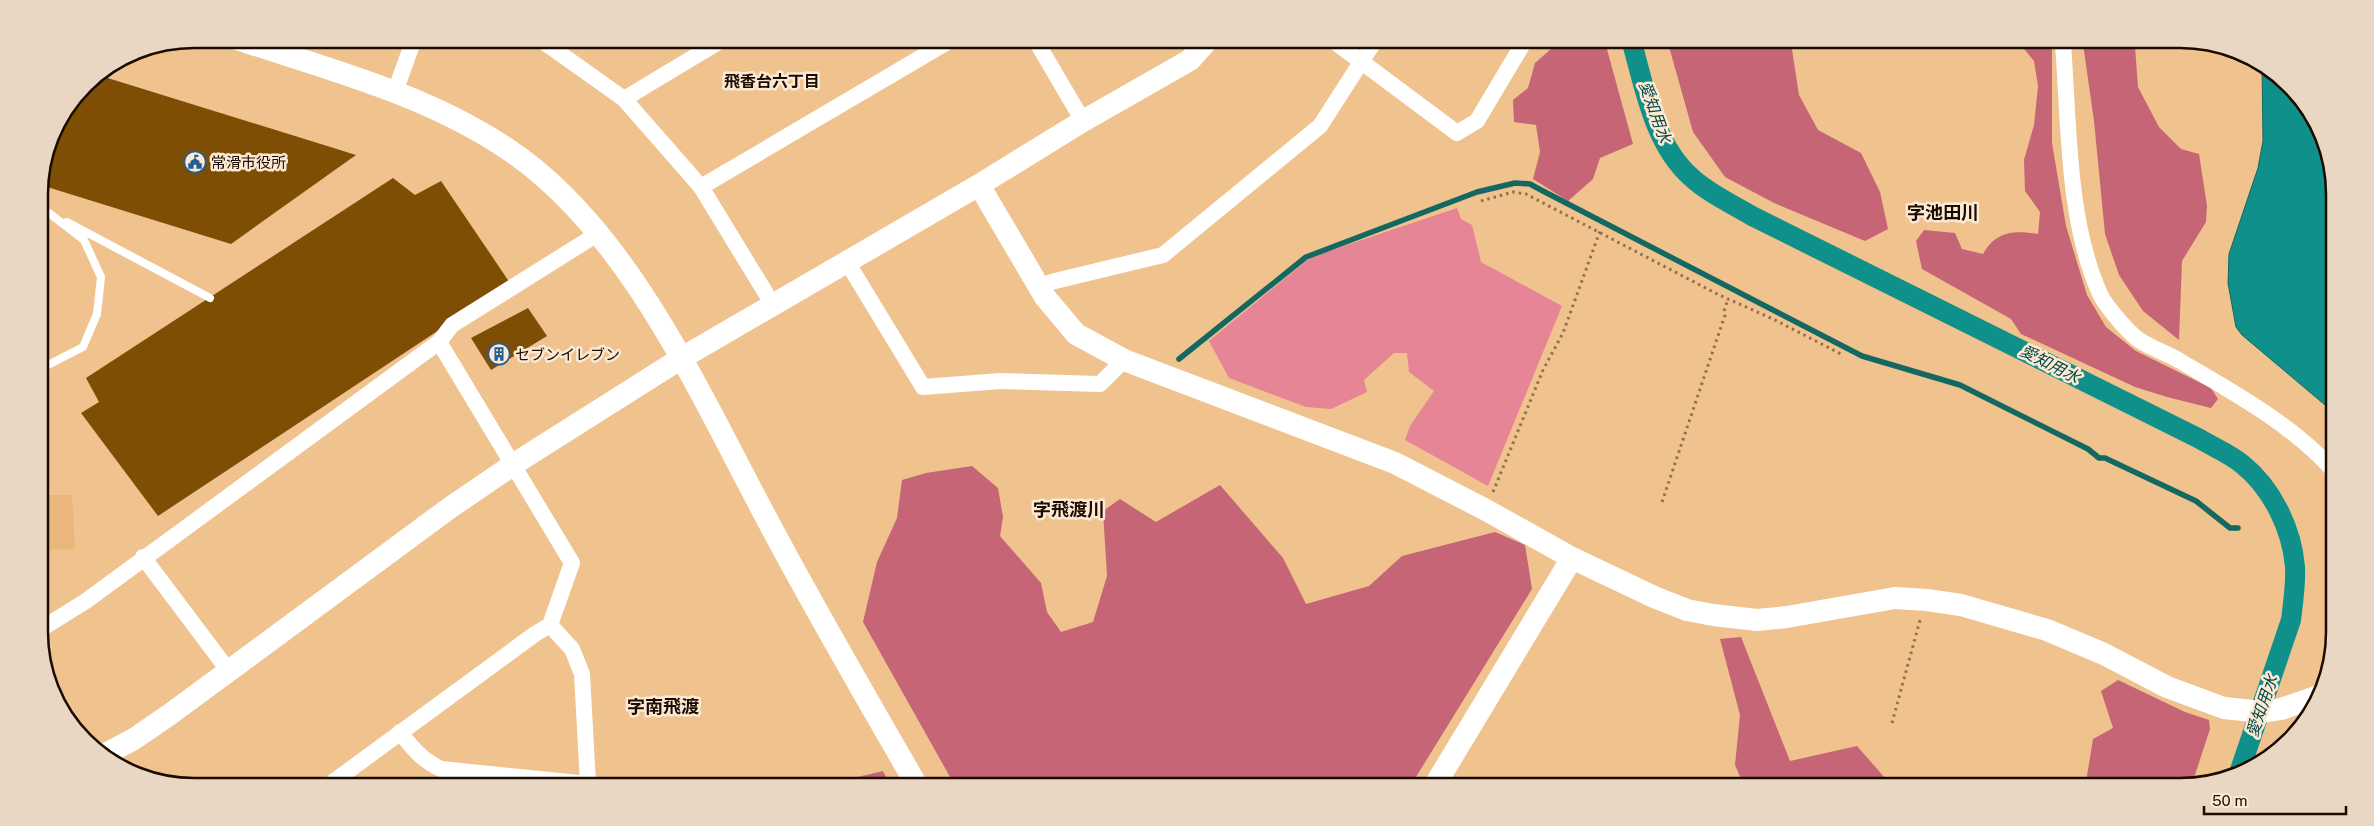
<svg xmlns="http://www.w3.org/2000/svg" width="2374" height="826" font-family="'Public Sans','Noto Sans JP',sans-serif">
  <rect width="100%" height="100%" fill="#f0c28e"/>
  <!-- built -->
  <path fill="#e9b67c" d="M 44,454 L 48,495 L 72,495 L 75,549 L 41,550 L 41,455 Z"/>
  <!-- green -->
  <path fill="#e68595" d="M 1457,208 L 1461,219 L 1472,225 L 1481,262 L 1562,306 L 1488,486 L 1405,440 L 1410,426 L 1434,391 L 1409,372 L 1407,353 L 1394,353 L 1364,380 L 1367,392 L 1331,409 L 1306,407 L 1229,378 L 1209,341 L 1311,257 Z"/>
  <!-- forest -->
  <path fill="#c56576" d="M 1559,42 L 1605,42 L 1633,144 L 1600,158 L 1593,179 L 1568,201 L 1533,179 L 1540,152 L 1536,125 L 1514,122 L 1513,100 L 1528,88 L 1535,63 Z
    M 1668,43 L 1791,43 L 1799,95 L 1818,130 L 1861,153 L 1880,192 L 1888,229 L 1865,241 L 1774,203 L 1725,177 L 1693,132 Z
    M 2020,44 L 2052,44 L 2052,143 L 2066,226 L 2087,295 L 2106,327 L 2136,351 L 2211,388 L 2218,399 L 2211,408 L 2167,397 L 2135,387 L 2021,334 L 2011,319 L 1922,269 L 1916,241 L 1924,230 L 1955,233 L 1962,249 L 1983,254 C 1996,231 2014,230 2038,234 L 2040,212 L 2025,191 L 2024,160 L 2034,125 L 2038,86 L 2034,61 Z
    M 2083,44 L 2137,44 L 2135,47 L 2138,87 L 2159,127 L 2181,149 L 2199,154 L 2207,206 L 2206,222 L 2182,261 L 2179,340 L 2143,311 L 2119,275 L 2105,234 L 2094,121 Z
    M 972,466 L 998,488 L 1003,517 L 1000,536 L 1041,583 L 1047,612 L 1061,632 L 1093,622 L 1107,576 L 1103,511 L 1120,499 L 1156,522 L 1220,485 L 1283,558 L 1306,604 L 1369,586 L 1402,556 L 1495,532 L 1525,545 L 1532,589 L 1411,785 L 954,784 L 863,622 L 877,562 L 897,518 L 902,480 L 926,473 Z
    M 1741,637 L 1790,761 L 1857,746 L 1892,786 L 1744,786 L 1735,765 L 1740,715 L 1720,639 Z
    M 2118,680 L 2185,712 L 2209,720 L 2210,729 L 2191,787 L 2083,787 L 2086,782 L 2093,739 L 2113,728 L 2101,691 Z
    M 883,771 L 890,784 L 845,784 L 849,779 Z"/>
  <!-- water -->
  <path fill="#10908a" stroke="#136861" d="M 2262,63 L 2297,91 L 2332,164 L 2331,410 L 2242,335 L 2236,327 L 2228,283 L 2229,254 L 2258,168 L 2263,141 Z"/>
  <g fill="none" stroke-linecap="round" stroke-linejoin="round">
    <!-- stream -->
    <path stroke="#136861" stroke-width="5.5" d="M 1179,359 L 1306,257 L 1477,192 L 1515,183 L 1530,184 L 1541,190 L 1862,356 L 1960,385 L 2088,449 L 2099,458 L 2105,458 L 2196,501 L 2230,528 L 2238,528"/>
    <!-- canal -->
    <path stroke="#10908a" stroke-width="20" d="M 1632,43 C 1645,89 1654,144 1691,177 C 1708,193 1732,204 1752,216 L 2200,439 C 2213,447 2230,454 2242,464 C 2272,488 2292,529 2295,567 C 2296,584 2293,603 2291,620 L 2238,776"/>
  </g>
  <!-- building -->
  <path fill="#7d4e04" d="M 98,75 L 356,155 L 231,244 L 44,186 L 42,170 L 51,134 L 84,84 Z
    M 393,178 L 415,195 L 441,181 L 510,283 L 158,516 L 81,413 L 99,402 L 86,378 Z
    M 528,308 L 547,336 L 491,370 L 471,338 Z"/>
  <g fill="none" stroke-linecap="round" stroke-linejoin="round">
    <!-- path -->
    <path stroke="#91704e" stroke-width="3" stroke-dasharray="2.5 4" stroke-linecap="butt" d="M 1481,201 L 1513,192 L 1526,194 L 1719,295 L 1773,319 L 1841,354
      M 1493,492 L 1543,370 L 1563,333 L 1600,231
      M 1662,502 L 1725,315 L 1724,311 L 1728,299
      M 1892,723 L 1920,620"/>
    <!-- lane -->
    <path stroke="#fff" stroke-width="8" d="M 39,212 L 49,213 L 84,240 L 101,277 L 97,314 L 83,347 L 44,367 L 40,367
      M 67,222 L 210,298"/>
    <!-- street -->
    <path stroke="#fff" stroke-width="16" d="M 541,40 L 624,99 L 701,187 L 773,305
      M 1036,41 L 1083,121
      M 1335,42 L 1457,133 L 1477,121 L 1524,42
      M 2063,44 C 2069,123 2067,221 2100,294 C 2105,305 2124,327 2133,335 C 2145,347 2166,352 2180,361 C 2232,392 2290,423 2331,468
      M 395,92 L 414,39
      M 624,99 L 722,40
      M 701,187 L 949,41
      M 847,262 L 923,387 L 1000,381 L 1100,384 L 1124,360
      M 1040,289 L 1051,282 L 1163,255 L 1320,126 L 1374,42
      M 439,342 L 452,325 L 599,233
      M 143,557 L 228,670
      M 41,629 L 86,601 L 439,342 L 572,563 L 550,625 L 572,649 L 582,674 L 588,783
      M 400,732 C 413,749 422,760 441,769 L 579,783
      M 333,782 L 535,634 L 550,625"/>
    <!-- secondary -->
    <path stroke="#fff" stroke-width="22" d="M 237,39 C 328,69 425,94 506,148 C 628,228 700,395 768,521 C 815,610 866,697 916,784
      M 979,185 L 1045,297 L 1076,334 L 1124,360 L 1395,463 L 1486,510 L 1572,558 L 1654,597 L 1687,610 L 1713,615 L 1757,620 L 1787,617 L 1895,598 L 1927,600 L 1961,605 L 2047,630 L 2104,654 L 2167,687 L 2224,708 L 2262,712 L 2281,709 L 2319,696
      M 102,756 L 134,739 L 169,715 L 451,507 L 514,464 L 680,359 L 979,185 L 1083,121 L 1190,60 L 1207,41
      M 1435,785 L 1572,558"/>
  </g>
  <!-- icons -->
  <defs>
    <g id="civic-ring" transform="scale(1.125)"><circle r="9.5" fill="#fce9d4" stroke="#225e95" stroke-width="1.5"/><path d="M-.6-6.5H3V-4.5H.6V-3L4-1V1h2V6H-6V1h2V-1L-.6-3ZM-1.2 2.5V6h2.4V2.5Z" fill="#225e95"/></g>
    <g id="building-ring" transform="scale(1.125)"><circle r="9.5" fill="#fce9d4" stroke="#225e95" stroke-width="1.5"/><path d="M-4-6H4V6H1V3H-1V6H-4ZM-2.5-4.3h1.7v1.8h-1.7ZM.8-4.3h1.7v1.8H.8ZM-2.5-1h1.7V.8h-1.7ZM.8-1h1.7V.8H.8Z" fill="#225e95"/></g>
  </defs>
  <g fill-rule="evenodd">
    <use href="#civic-ring" x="195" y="162"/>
    <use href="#building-ring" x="499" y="354"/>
  </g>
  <g text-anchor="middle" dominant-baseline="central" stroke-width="5" stroke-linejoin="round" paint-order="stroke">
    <!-- poi labels -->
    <g font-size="15" fill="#1b0b00" stroke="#fce9d4" text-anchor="start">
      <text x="211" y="162">常滑市役所</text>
      <text x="515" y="354">セブンイレブン</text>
    </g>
    <!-- neighbourhood labels -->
    <g font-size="16" font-weight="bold" fill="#1b0b00" stroke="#fce9d4">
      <text x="772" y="81">飛香台六丁目</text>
    </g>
    <!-- water labels -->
    <g font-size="16" font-style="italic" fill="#014744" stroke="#fce9d4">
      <text transform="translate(1655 112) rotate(70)">愛知用水</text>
      <text transform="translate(2050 364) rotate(27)">愛知用水</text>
      <text transform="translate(2262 706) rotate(-71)">愛知用水</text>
    </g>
    <!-- quarter labels -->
    <g font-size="18" font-weight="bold" fill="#1b0b00" stroke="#fce9d4">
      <text x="1943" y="212">字池田川</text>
      <text x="1069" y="509">字飛渡川</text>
      <text x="663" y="706">字南飛渡</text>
    </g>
  </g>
  <!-- crop -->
  <path d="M0 0H2374V826H0ZM194 48H2180A146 146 0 0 1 2326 194V632A146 146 0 0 1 2180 778H194A146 146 0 0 1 48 632V194A146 146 0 0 1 194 48Z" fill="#ead7c3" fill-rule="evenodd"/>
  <path fill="none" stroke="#1b0b00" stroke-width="2.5" d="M194 48H2180A146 146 0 0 1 2326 194V632A146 146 0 0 1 2180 778H194A146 146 0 0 1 48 632V194A146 146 0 0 1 194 48Z"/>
  <!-- scale -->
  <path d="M2204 806v8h142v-8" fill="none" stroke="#1b0b00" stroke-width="2.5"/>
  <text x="2212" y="806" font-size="15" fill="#1b0b00" stroke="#fce9d4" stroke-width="4" paint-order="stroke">50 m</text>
</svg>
